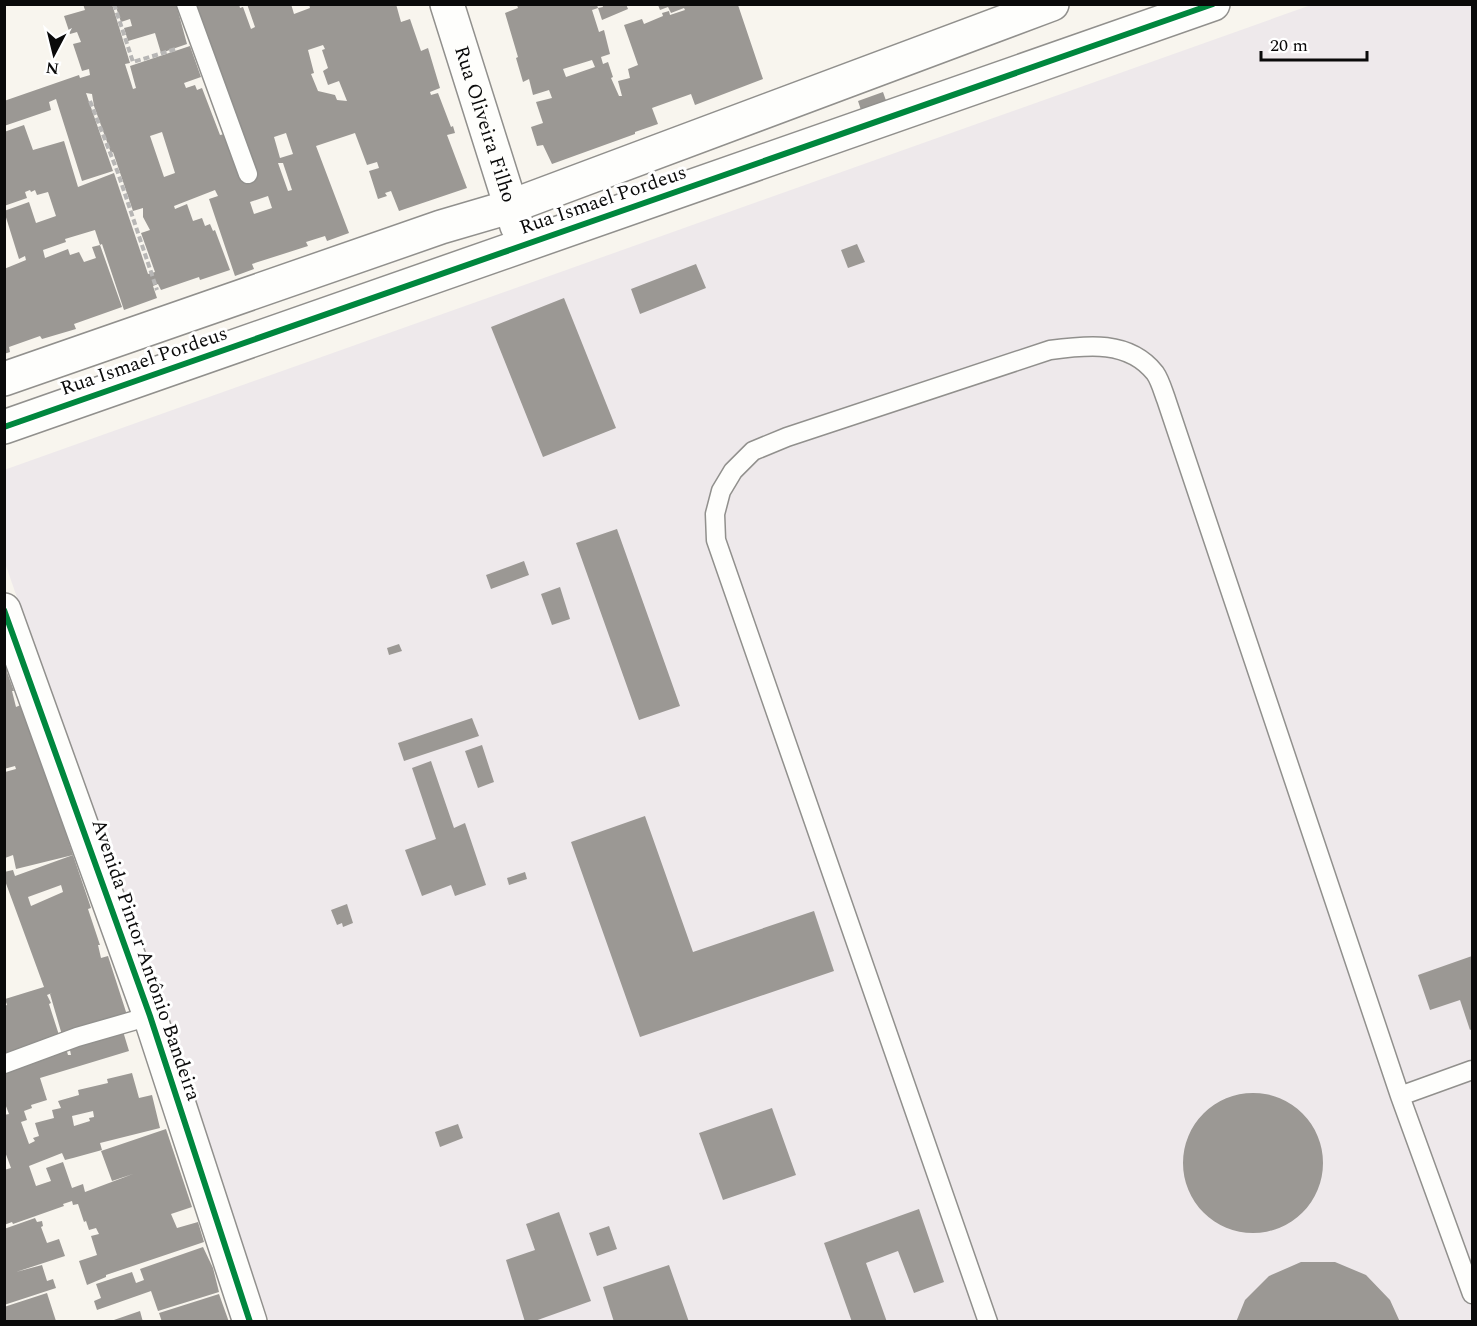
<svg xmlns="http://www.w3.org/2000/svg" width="1477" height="1326" font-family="Spectral,serif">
  <rect width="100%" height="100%" fill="#f8f5ee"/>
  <!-- industrial -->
  <path fill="#eee9eb" d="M 1311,5 L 1472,5 L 1472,1321 L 269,1321 L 5,563 L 4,470 Z"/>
  <!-- building -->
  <path fill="#9b9894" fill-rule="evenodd" d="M 83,4 L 112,4 L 130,63 L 125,64 L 133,89 L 136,88 L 130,66 L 190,46 L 201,77 L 184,83 L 186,88 L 195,85 L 197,90 L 202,88 L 220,135 L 225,134 L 209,43 L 196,4 L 239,4 L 240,8 L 243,7 L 251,29 L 255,27 L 247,4 L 291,4 L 294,14 L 310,8 L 309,4 L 396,4 L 401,22 L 410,19 L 421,51 L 428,48 L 440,88 L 430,92 L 431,95 L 438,93 L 451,127 L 453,126 L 455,133 L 447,135 L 467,188 L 399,211 L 391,191 L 385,193 L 387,196 L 378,199 L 369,171 L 379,168 L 377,162 L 367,165 L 355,133 L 316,146 L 349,233 L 327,241 L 325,236 L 306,242 L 308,246 L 252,264 L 254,269 L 235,276 L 209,199 L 218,196 L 215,190 L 174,206 L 175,209 L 187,204 L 193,221 L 202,218 L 205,226 L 210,224 L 213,231 L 215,230 L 230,270 L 200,280 L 199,277 L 161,290 L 158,284 L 153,286 L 157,298 L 124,310 L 102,244 L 100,245 L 95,230 L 65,239 L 66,242 L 43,250 L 45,258 L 68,249 L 70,255 L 79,252 L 84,262 L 96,258 L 92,247 L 100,245 L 122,307 L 74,324 L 76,329 L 42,339 L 40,336 L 9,347 L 10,352 L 4,354 L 4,269 L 26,260 L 25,256 L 19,259 L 4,211 L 29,202 L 36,223 L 56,216 L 48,192 L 37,195 L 35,190 L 31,192 L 30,190 L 25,192 L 27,198 L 4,206 L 4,132 L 24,125 L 33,150 L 64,141 L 78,187 L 114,173 L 148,274 L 155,272 L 141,233 L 150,230 L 143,217 L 143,208 L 133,211 L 113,152 L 111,153 L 94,106 L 92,94 L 86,93 L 113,171 L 82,181 L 56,99 L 49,102 L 51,110 L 4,126 L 4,101 L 79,75 L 80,78 L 90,75 L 89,69 L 82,71 L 73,44 L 81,42 L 77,32 L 70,34 L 64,16 L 85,10 ZM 323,45 L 325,49 L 322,50 L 328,68 L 323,71 L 328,85 L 339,81 L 347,101 L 337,100 L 335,95 L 318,91 L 311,74 L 314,73 L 308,50 ZM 162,132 L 175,173 L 164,177 L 150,136 ZM 286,133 L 293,154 L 280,158 L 274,137 ZM 278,163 L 283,163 L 292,190 L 288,191 ZM 268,196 L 272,208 L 254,214 L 250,202 Z
    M 115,4 L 176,4 L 187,44 L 161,53 L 155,33 L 128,41 L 124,28 L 132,26 L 130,19 L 121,22 Z
    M 602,4 L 626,4 L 628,9 L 602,20 L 598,8 L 603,7 Z
    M 517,5 L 597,5 L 598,8 L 592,10 L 599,32 L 604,30 L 610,54 L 601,57 L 603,64 L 608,62 L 613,77 L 611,78 L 619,96 L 622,96 L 618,81 L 630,78 L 628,69 L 638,65 L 624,25 L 642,19 L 644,24 L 663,16 L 662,13 L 669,11 L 670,15 L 685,10 L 684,8 L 671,13 L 668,7 L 660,10 L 658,5 L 738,5 L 763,79 L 695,105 L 691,94 L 652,108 L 658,124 L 635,132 L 635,134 L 552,164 L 543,145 L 537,146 L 531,127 L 543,123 L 536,102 L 552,98 L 549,90 L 533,95 L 529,79 L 523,82 L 516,58 L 518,57 L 505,13 L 518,8 ZM 592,60 L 595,67 L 566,77 L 563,69 Z
    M 883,92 L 890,112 L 863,116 L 858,101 Z
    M 857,244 L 865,262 L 848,268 L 841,250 Z
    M 696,264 L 706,288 L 640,314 L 631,289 Z
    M 564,298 L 616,428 L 543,457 L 491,327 Z
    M 617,529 L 680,706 L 639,720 L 576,543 Z
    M 524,561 L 529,575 L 491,589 L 486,575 Z
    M 560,587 L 570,619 L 552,625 L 541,594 Z
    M 399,644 L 402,651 L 389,655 L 387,648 Z
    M 4,664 L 6,664 L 9,671 L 7,672 L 14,691 L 12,691 L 16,707 L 23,704 L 73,855 L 16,869 L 13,855 L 5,858 L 5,772 L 16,769 L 15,766 L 4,769 Z
    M 472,718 L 479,736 L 404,761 L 398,743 Z
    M 482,745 L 494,782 L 478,788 L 465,751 Z
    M 431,761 L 454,828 L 465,823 L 486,885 L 455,896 L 451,885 L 422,896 L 405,850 L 436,839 L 412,768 Z
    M 645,816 L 693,952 L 814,911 L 834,971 L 640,1037 L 571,842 Z
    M 73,855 L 91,908 L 88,909 L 100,945 L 98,945 L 101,958 L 108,956 L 127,1015 L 62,1035 L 50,994 L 52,993 L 47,995 L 51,1003 L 49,1004 L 59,1035 L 4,1058 L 4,1006 L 7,1005 L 5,999 L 44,987 L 4,878 L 4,872 L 13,870 L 15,876 ZM 61,885 L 63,892 L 31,906 L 28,897 Z
    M 525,872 L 527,879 L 509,885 L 507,878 Z
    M 347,904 L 353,923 L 343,927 L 342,923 L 337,925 L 331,910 Z
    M 1472,956 L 1472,1029 L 1470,1030 L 1460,1000 L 1430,1010 L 1418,975 Z
    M 122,1028 L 129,1051 L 40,1078 L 47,1100 L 31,1105 L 32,1108 L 24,1111 L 27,1120 L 21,1122 L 29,1144 L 35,1141 L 33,1138 L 39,1136 L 35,1123 L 54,1118 L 52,1110 L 61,1108 L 58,1101 L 79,1095 L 78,1090 L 108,1083 L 107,1079 L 132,1073 L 139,1098 L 152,1095 L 160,1128 L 100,1143 L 102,1150 L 73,1158 L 65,1160 L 62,1153 L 29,1166 L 36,1186 L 51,1181 L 46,1168 L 63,1162 L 72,1188 L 83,1184 L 85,1192 L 133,1174 L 112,1181 L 101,1151 L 166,1129 L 192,1207 L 171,1214 L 177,1228 L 198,1222 L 204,1242 L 106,1275 L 106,1277 L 87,1285 L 79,1261 L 97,1255 L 91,1236 L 99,1234 L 96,1228 L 89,1230 L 86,1221 L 84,1222 L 78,1204 L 73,1205 L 72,1201 L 63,1204 L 64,1206 L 13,1224 L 12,1222 L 4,1225 L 4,1170 L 11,1168 L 4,1149 L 4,1115 L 9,1114 L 4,1101 L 4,1068 L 66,1048 L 68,1055 L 71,1055 L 70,1050 L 75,1048 L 75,1045 ZM 93,1111 L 94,1117 L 89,1118 L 90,1121 L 74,1126 L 72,1116 Z
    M1183 1163a70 70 0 1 1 140 0a70 70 0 1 1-140 0Z
    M 772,1108 L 796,1175 L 723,1200 L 699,1133 Z
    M 458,1124 L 463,1138 L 440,1147 L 435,1132 Z
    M 919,1209 L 944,1282 L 914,1293 L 898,1251 L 866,1263 L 887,1322 L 852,1322 L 824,1243 Z
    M 559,1212 L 591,1301 L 532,1322 L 525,1322 L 506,1260 L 535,1250 L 526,1224 Z
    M 35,1218 L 37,1222 L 42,1221 L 43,1226 L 41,1227 L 47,1243 L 59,1239 L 65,1256 L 16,1272 L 42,1265 L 47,1281 L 53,1279 L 56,1288 L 4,1305 L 4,1250 L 41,1234 L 4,1250 L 4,1229 Z
    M 609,1226 L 617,1249 L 597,1256 L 589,1233 Z
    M 203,1247 L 213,1268 L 219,1292 L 158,1311 L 151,1291 L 97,1310 L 94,1301 L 101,1298 L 96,1284 L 132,1272 L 136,1283 L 144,1280 L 140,1269 Z
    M 1301,1262 L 1335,1262 L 1366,1275 L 1390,1300 L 1400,1322 L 1236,1322 L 1245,1300 L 1269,1276 Z
    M 669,1265 L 689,1322 L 614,1322 L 603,1287 Z
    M 47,1293 L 56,1321 L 4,1322 L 4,1307 Z
    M 219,1294 L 229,1322 L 162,1322 L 159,1313 Z
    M 140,1311 L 143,1322 L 111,1322 L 111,1321 Z"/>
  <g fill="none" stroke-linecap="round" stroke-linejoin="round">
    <!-- service casing -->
    <g stroke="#91908d" stroke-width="21">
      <path id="service" d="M 186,4 L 248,174
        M 4,1064 L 77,1037 L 150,1016
        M 1400,1096 L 1472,1070
        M 988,1322 L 716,540 L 715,514 L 721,491 L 733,471 L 753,451 L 787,437 L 1050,350 C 1087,345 1129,340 1155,373 C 1160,380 1163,391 1166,399 L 1400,1096 L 1472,1294"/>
    </g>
    <!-- minor casing -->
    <g stroke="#91908d" stroke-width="36">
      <g id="minor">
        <path id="s1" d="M 447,4 L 517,226"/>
        <path d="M 4,379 L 441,227 L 509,207 L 1052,4"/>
        <path d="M 4,427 L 1213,4"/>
        <path d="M 4,610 L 150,1016 L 250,1322"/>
      </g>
    </g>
    <!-- path -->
    <path stroke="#b7b6b5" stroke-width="4" stroke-dasharray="6 3" stroke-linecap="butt" d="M 114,4 L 133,62 L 176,49
      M 90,101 L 118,173 L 157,290"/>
    <!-- service -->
    <use href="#service" stroke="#fefefc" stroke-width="18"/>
    <!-- minor -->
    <use href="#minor" stroke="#fefefc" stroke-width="33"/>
    <!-- cycleway casing -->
    <g stroke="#fff" stroke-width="10">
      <path id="cycleway" d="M 4,427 L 1213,4
        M 4,610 L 150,1016 L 250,1322"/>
    </g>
    <!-- cycleway -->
    <use href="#cycleway" stroke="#00873e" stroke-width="6"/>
  </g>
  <g text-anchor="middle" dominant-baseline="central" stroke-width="6" stroke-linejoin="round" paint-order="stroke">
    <!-- street labels -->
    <g font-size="20" fill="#0a0a0a" stroke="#fff">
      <text stroke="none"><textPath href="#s1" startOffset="126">Rua Oliveira Filho</textPath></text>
      <text transform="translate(603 200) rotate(-19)">Rua Ismael Pordeus</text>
      <text transform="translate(144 361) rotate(-19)">Rua Ismael Pordeus</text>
      <text transform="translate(146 960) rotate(71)">Avenida Pintor Antônio Bandeira</text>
    </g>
  </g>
  <!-- border -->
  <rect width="1477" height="1326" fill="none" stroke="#0a0a0a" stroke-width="12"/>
  <!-- north arrow -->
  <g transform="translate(54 54) rotate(187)" stroke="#ffffff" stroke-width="4.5" paint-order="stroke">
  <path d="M0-4.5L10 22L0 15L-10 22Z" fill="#0a0a0a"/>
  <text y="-9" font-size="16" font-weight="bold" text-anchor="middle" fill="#0a0a0a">N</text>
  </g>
  <!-- scale -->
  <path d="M1261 51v9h106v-9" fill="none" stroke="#0a0a0a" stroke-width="3"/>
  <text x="1270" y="51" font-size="18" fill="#0a0a0a" stroke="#ffffff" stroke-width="4.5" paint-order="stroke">20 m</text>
</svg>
